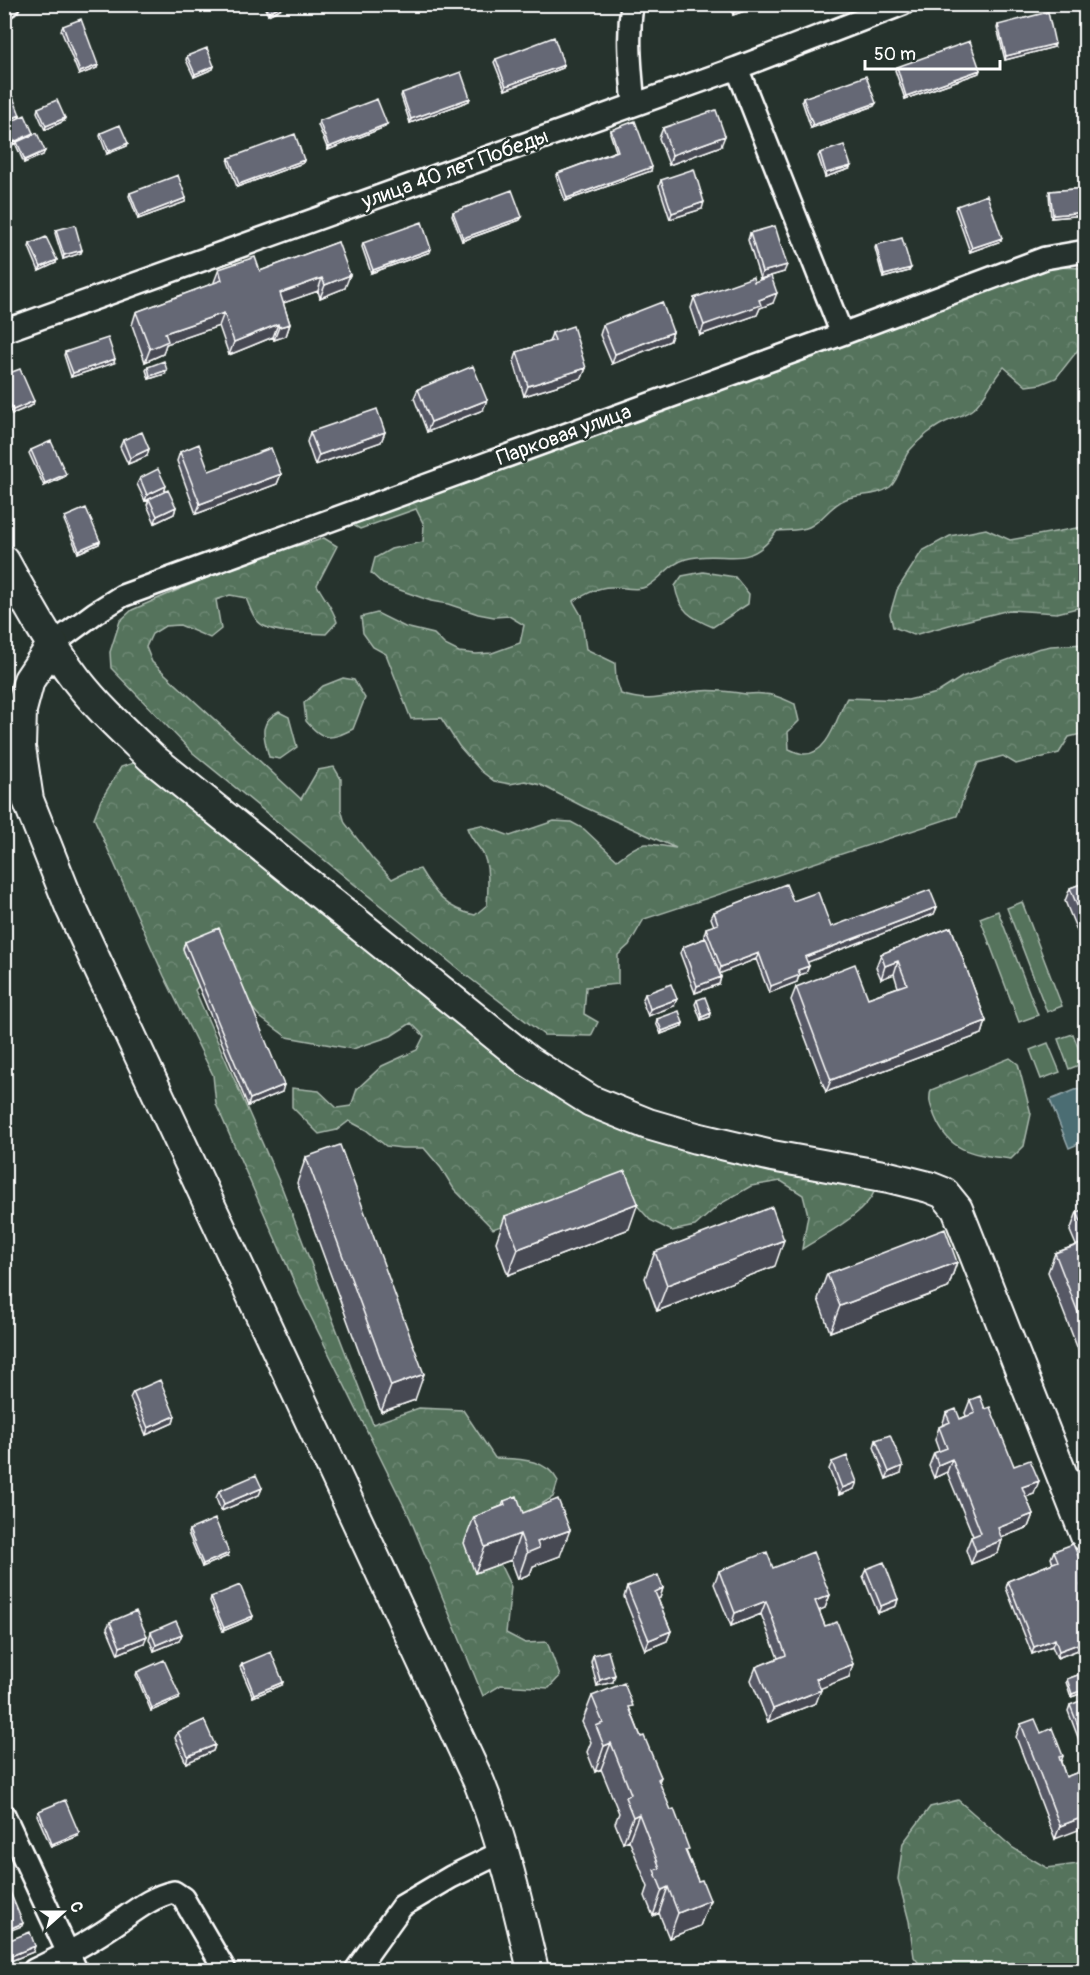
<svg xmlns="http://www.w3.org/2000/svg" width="1090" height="1975" font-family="Pangolin,sans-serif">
  <defs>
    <pattern id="forest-crowns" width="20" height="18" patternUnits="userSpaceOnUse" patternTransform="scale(1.5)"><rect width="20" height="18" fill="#54735c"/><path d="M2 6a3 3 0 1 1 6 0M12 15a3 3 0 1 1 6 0" fill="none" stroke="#6e8874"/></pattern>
    <pattern id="wetland-marsh" width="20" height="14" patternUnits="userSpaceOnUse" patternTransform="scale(1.5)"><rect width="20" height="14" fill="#54735c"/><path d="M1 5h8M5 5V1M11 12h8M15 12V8" fill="none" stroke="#6e8874"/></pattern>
  </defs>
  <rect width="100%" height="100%" fill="#26332d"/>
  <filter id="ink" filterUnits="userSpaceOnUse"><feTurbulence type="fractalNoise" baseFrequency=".0167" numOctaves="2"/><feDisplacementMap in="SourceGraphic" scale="12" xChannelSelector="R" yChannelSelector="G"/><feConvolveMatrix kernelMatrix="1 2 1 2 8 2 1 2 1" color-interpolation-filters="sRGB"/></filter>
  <g filter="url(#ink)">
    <!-- grass -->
    <path fill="#54735c" stroke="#aab9ae" stroke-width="1.5" d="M 1022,902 L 1062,1006 L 1047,1012 L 1007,908 Z
      M 998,911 L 1038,1015 L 1019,1022 L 980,918 Z
      M 1073,1034 L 1084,1063 L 1069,1069 L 1058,1039 Z
      M 1048,1043 L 1060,1072 L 1041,1079 L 1030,1050 Z"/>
    <!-- forest -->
    <path fill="url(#forest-crowns)" stroke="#aab9ae" stroke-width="1.5" d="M 1055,267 L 1085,268 L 1085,341 L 1056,378 L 1041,384 L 1026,386 L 1004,367 C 992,379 987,396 974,408 C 966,415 959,416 950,420 C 935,426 919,439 909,451 C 901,461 900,479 890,487 C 876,497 861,493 846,499 C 830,505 824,520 809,527 C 801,531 787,530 777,531 C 746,574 726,548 686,559 C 669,564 662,578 648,586 C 634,593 617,584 602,588 C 592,590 582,597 573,601 L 581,615 L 586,649 L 615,663 L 616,679 L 621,694 C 652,705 668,694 699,691 C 715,689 730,692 746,694 C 752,694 758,693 764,694 C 775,694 786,700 795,704 L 799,721 L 788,732 L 789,749 C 793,751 798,753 803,754 C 829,756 837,715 847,698 L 908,700 L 937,693 L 962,677 L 1037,649 L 1051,646 L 1085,644 L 1085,733 L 1069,737 L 1059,753 L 1016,764 L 1003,756 L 978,763 L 966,791 L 957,816 L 644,919 L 629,945 L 618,955 L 618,984 L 586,987 L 584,1014 L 598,1022 L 591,1036 L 544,1035 L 467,976 L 193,753 L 111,668 L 110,652 L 120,621 L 132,610 L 189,585 L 281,549 L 310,543 L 324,538 L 337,546 L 317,585 C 324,598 333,608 337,622 L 326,634 C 309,633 279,634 264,626 C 254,621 250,608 246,598 L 230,595 L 216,600 L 221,629 L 210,638 L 180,625 L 165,626 L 152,634 L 146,647 L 152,662 L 301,799 L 318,770 L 334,767 L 341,779 L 341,809 L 345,823 L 372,858 L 392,879 L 406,872 L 420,869 C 435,894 446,909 475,915 L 487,905 C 488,891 490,864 482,852 C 476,843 471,839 467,828 L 481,825 L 510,836 L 554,821 L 571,822 L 584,829 L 617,860 C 625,854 637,844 647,844 C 656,844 666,847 676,848 L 584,807 L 541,785 L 525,781 L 510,784 L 494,781 L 481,771 L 459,746 L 441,718 L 411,719 L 386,654 L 373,647 L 363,633 L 361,617 L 377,613 L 405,627 L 434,634 L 445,645 L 459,652 L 476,654 L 492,653 L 520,643 L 524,625 L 509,616 L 494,617 L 478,614 L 448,604 L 431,601 L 383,584 L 371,573 L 375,558 L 391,549 L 423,542 L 424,525 L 416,509 L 360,529 L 349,523 L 366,510 Z
      M 703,572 L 735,577 L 749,594 L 748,604 L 713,627 C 691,618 679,611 675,586 L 682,576 Z
      M 343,678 L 354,680 L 365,698 L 353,729 C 330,740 324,742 306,721 L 304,703 L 323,686 Z
      M 279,712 L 289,717 L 297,747 L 280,759 L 269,757 C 264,737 257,723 279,712 Z
      M 136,762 L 243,848 L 417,992 L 532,1082 L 569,1105 L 640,1133 L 872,1184 L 875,1190 C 866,1214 824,1235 802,1249 L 808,1215 L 803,1195 L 781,1181 L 751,1186 L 720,1204 L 695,1226 L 672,1231 L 650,1220 L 626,1193 L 614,1184 L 493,1229 L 454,1189 L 441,1168 L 424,1148 L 402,1148 L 386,1146 L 366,1130 L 349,1121 L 337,1130 L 319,1134 L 292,1107 L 292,1088 L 319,1091 L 337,1108 L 351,1106 L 357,1089 L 382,1066 L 417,1050 L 424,1036 L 411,1023 L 391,1036 L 353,1049 L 287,1037 L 261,1018 L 232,985 L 205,978 L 195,990 L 282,1188 L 373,1424 L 419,1408 L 463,1410 L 495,1458 C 519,1459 546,1458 558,1481 L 553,1497 L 527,1513 L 500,1564 L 511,1587 L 506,1633 L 525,1643 L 547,1642 L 560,1676 L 549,1688 L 501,1685 L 483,1696 L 410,1518 L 300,1295 L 216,1104 L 213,1075 L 164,976 L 94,818 L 101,800 L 121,767 Z
      M 1010,1058 L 1018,1064 L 1031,1114 L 1024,1146 L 1011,1159 C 975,1154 950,1154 935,1117 C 931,1106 928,1101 931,1090 Z
      M 958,1800 L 1013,1848 L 1047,1868 L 1085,1863 L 1085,1970 L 924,1970 L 914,1957 L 909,1921 L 898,1879 L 903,1843 L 930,1807 Z"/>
    <!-- wetland -->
    <path fill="url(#wetland-marsh)" stroke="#aab9ae" stroke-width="1.5" d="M 1082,527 L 1085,530 L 1086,600 L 1081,607 L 1057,613 L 1009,610 L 953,624 L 914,635 L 893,627 L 890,614 L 897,590 L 922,551 L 950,536 L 986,529 L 1010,540 Z"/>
    <!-- water -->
    <path fill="#4c6d73" stroke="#94a7ab" stroke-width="1.5" d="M 1085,1086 L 1085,1141 L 1069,1148 L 1050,1100 Z"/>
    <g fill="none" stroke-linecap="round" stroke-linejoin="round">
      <!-- street casing -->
      <g stroke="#fff" stroke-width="26">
        <path id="street" d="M 632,4 C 627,39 631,71 634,105
          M 4,7 L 8,5
          M 737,68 L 842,334
          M 4,331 L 737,68 L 903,4
          M 53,644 L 95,613 L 122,596 L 842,334 L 1045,258 L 1086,251
          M 4,1815 L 76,1970
          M 34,1970 C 59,1958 84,1945 108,1929 C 130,1915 149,1897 174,1892 L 183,1898 L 225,1970
          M 356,1970 L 402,1906 L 451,1877 L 504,1851"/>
      </g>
      <!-- secondary casing -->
      <g stroke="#fff" stroke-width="34">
        <path id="secondary" d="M 4,561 C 25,599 50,645 76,679 C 99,709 127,734 153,759 L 528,1061 L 591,1101 L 648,1124 L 696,1138 L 772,1156 L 889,1177 L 929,1187 L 944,1193 L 957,1209 L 1086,1536
          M 53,644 L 29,680 L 21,710 L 20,747 L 28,800 L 71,908 L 479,1782 C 504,1844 518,1906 533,1970"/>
      </g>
      <!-- street -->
      <use href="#street" stroke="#26332d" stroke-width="21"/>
      <!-- secondary -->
      <use href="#secondary" stroke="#26332d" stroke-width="30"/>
    </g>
    <!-- wall -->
    <path fill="#575965" stroke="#fff" stroke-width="1.5" d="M 263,4 L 290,4 L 268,15 Z
      M 729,4 L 764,4 L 733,15 Z
      M 998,25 L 1054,47 L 1005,60 L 997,28 Z
      M 63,26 L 98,65 L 97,68 L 79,75 L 61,30 Z
      M 187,56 L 214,66 L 213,69 L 194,77 L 186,60 Z
      M 496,59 L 564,65 L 563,68 L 505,90 L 494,62 Z
      M 897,67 L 979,73 L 905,99 L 895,70 Z
      M 402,93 L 470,98 L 469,101 L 410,123 L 401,96 Z
      M 803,98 L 874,106 L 811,128 L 802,101 Z
      M 38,108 L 64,121 L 45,130 L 37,112 Z
      M 20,115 L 20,118 L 33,133 L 32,135 L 43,155 L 24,163 L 16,145 L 17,143 L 12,145 L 5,127 L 5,125 Z
      M 319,121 L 387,124 L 385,127 L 328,150 L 318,125 Z
      M 663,128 L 721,146 L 669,165 L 659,138 Z
      M 611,130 L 651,171 L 565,201 L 556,176 L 558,173 L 616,151 L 610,133 Z
      M 101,133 L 128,143 L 127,146 L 107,154 L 100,136 Z
      M 820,153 L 849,169 L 825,177 L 818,156 Z
      M 229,158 L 304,160 L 303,163 L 237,187 L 228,162 Z
      M 661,180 L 702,209 L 670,219 L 659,186 Z
      M 1086,188 L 1086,215 L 1051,218 L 1049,194 L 1050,191 Z
      M 130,193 L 186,198 L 185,202 L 138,219 L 129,196 Z
      M 957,206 L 1001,241 L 970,252 L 955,209 Z
      M 453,212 L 520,220 L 462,241 L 452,215 Z
      M 56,230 L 82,250 L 81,253 L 63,259 L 55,233 Z
      M 750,233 L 784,272 L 760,279 L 748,240 Z
      M 338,242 L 345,288 L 320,298 L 318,291 L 283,303 L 290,324 L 286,336 L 274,340 L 273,337 L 229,355 L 219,326 L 166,344 L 163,354 L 145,362 L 132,325 L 136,312 L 215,283 L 214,282 L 219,269 L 260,271 Z
      M 363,243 L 430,252 L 371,273 L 362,247 Z
      M 30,244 L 56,263 L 39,271 L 29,247 Z
      M 876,245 L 909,271 L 883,278 L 875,248 Z
      M 754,282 L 773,303 L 760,308 L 757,315 L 700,335 L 691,308 L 694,298 Z
      M 603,325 L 673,332 L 670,341 L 612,364 L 600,335 Z
      M 552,333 L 586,368 L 582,378 L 524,396 L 514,362 L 517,352 L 549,342 Z
      M 65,352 L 114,363 L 71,377 L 64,355 Z
      M 148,367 L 165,374 L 149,379 L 146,370 Z
      M 4,375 L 33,405 L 12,414 L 4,397 Z
      M 418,389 L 483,410 L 427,432 L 414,398 Z
      M 310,432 L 385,432 L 381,442 L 315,465 L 307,442 Z
      M 123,440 L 147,456 L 128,464 L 120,447 Z
      M 31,450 L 66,474 L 64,477 L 44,486 L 29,453 Z
      M 180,452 L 209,471 L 281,474 L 277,484 L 196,514 L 177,461 Z
      M 140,478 L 164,492 L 176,507 L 174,514 L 155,523 L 147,505 L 149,500 L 145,501 L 137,484 Z
      M 65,517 L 100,541 L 99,544 L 78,553 L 64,520 Z
      M 1086,882 L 1086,953 L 1065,901 L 1070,888 Z
      M 793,901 L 831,927 L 937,907 L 934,914 L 807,962 L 809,966 L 806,973 L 799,975 L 797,982 L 769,993 L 756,959 L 720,973 L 721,977 L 719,984 L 695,993 L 680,953 L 683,947 L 705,938 L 704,935 L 706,928 L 714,926 L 711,918 L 714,912 Z
      M 951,927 L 986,1021 L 982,1034 L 826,1092 L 791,1000 L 796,987 L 868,998 L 898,987 L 894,974 L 881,979 L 876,967 L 881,954 Z
      M 185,942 L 282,1092 L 248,1106 L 183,949 Z
      M 645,994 L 674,1006 L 648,1016 L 642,1001 Z
      M 697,1000 L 711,1013 L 710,1017 L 701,1020 L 695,1004 Z
      M 657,1019 L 683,1023 L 682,1026 L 661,1034 L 656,1023 Z
      M 306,1157 L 415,1400 L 381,1412 L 297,1183 Z
      M 1086,1209 L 1086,1370 L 1048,1272 L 1055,1253 L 1076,1245 L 1070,1231 L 1077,1212 Z
      M 505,1216 L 629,1229 L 508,1275 L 496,1242 Z
      M 655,1252 L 775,1266 L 657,1311 L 645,1278 Z
      M 957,1262 L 948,1288 L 830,1332 L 818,1299 L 827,1274 Z
      M 133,1392 L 175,1416 L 173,1423 L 146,1435 L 130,1398 Z
      M 970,1400 L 985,1409 L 1014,1466 L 1034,1494 L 1026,1497 L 1033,1514 L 1028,1527 L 1001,1538 L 1002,1540 L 998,1553 L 971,1564 L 966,1550 L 971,1537 L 973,1536 L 947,1472 L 934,1478 L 929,1466 L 934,1453 L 939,1451 L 935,1440 L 939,1427 L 942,1426 L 946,1413 L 960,1419 L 966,1416 L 965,1413 Z
      M 876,1440 L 901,1473 L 886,1479 L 874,1447 Z
      M 832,1462 L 854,1489 L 839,1495 L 829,1469 Z
      M 262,1488 L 259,1495 L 221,1511 L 216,1498 L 219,1491 Z
      M 504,1501 L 523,1513 L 560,1556 L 533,1566 L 530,1574 L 518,1579 L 511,1560 L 475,1573 L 464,1543 L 474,1517 L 502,1506 Z
      M 189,1530 L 228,1556 L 202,1567 L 188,1533 Z
      M 1054,1551 L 1086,1574 L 1086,1589 L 1083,1590 L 1086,1598 L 1086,1647 L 1057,1658 L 1052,1646 L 1032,1654 L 1006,1588 L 1008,1581 L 1053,1563 L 1051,1558 Z
      M 773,1568 L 830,1595 L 825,1608 L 819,1610 L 825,1626 L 849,1677 L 820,1688 L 816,1703 L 768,1722 L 751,1680 L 756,1667 L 778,1658 L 761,1614 L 731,1626 L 714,1584 L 719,1571 Z
      M 866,1569 L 898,1599 L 896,1606 L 878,1613 L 863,1576 Z
      M 627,1587 L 663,1588 L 660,1598 L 658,1599 L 671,1631 L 667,1641 L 645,1650 L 624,1597 Z
      M 211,1597 L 253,1616 L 252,1619 L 223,1631 L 210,1601 Z
      M 110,1622 L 144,1643 L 118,1654 L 107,1628 Z
      M 151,1632 L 182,1634 L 179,1641 L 154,1651 L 149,1639 Z
      M 593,1655 L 613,1682 L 597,1686 L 591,1662 Z
      M 242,1664 L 282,1685 L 253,1697 L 240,1667 Z
      M 137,1672 L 179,1699 L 151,1711 L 136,1675 Z
      M 1086,1672 L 1086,1692 L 1071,1697 L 1066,1682 L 1067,1679 Z
      M 592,1696 L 631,1711 L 641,1737 L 661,1777 L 659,1782 L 698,1881 L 710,1900 L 700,1926 L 669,1938 L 659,1913 L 653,1916 L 645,1896 L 648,1887 L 629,1840 L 623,1843 L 615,1823 L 619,1813 L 601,1769 L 595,1772 L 587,1752 L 591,1742 L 582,1722 Z
      M 1086,1702 L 1086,1743 L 1081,1745 L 1068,1711 L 1070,1705 Z
      M 1021,1724 L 1041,1733 L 1063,1756 L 1061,1762 L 1066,1777 L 1086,1769 L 1055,1839 L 1016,1737 Z
      M 178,1732 L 215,1745 L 213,1751 L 186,1763 L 175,1738 Z
      M 39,1811 L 78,1836 L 51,1847 L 37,1815 Z
      M 5,1942 L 33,1952 L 8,1962 L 4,1953 Z"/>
    <!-- shaded-wall -->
    <path fill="#474952" stroke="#fff" stroke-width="1.5" d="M 284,4 L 290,4 L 268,15 L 269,12 Z
      M 756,4 L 764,4 L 733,15 L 734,12 Z
      M 1055,44 L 1054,47 L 1005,60 L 1006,56 Z
      M 98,65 L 97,68 L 79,75 L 80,72 Z
      M 564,65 L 563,68 L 505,90 L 506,86 Z
      M 214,66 L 213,69 L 194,77 L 195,74 Z
      M 980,70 L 979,73 L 905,99 L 906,96 Z
      M 470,98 L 469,101 L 410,123 L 411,119 Z
      M 876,103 L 874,106 L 811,128 L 813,125 Z
      M 20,115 L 19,119 L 4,125 L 4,122 Z
      M 65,118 L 64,121 L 45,130 L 46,126 Z
      M 387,124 L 385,127 L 328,150 L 329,147 Z
      M 33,133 L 32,137 L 12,145 L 14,142 Z
      M 725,136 L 721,146 L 669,165 L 672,155 Z
      M 128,143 L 127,146 L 107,154 L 109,151 Z
      M 45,151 L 43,155 L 24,163 L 25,160 Z
      M 304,160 L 303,163 L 237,187 L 239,184 Z
      M 851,166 L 849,169 L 825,177 L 826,173 Z
      M 652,167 L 651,171 L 565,201 L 567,198 Z
      M 186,198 L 185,202 L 138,219 L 139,216 Z
      M 704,202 L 702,209 L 670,219 L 672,213 Z
      M 1086,212 L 1086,215 L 1051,218 L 1053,215 Z
      M 522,217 L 520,220 L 462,241 L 463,238 Z
      M 1002,238 L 1001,241 L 970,252 L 972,248 Z
      M 431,249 L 430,252 L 371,273 L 373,270 Z
      M 82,250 L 81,253 L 63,259 L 64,255 Z
      M 57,260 L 56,263 L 39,271 L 41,267 Z
      M 787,265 L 784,272 L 760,279 L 762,272 Z
      M 911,268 L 909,271 L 883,278 L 884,275 Z
      M 350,275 L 345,288 L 320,298 L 325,285 Z
      M 322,278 L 318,291 L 275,306 L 280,293 Z
      M 777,293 L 773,303 L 760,308 L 757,315 L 700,335 L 704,325 L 759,300 Z
      M 224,313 L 219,326 L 166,344 L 163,354 L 145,362 L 150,349 L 165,333 Z
      M 278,324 L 273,337 L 229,355 L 234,342 Z
      M 290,324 L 286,336 L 274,340 L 279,327 Z
      M 673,332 L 670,341 L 612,364 L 615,354 Z
      M 115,359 L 114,363 L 71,377 L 73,373 Z
      M 586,368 L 582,378 L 524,396 L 528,386 Z
      M 167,370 L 165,374 L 149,379 L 150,376 Z
      M 487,400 L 483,410 L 427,432 L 431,422 Z
      M 34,401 L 33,405 L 12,414 L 13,410 Z
      M 385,432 L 381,442 L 315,465 L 319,455 Z
      M 149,449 L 147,456 L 128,464 L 130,458 Z
      M 66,474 L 64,477 L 44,486 L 45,483 Z
      M 281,474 L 277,484 L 196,514 L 200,504 Z
      M 166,486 L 164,493 L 145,501 L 147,495 Z
      M 176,507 L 174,514 L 155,523 L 157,516 Z
      M 100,541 L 99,544 L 78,553 L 79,550 Z
      M 937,907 L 934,914 L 803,964 L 805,957 Z
      M 759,953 L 756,959 L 719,974 L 721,967 Z
      M 898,961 L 894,974 L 881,979 L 885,966 Z
      M 809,966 L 806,973 L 799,975 L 797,982 L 769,993 L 771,986 L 798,970 Z
      M 721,977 L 719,984 L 695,993 L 697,986 Z
      M 677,999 L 674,1006 L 648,1016 L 650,1009 Z
      M 711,1013 L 710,1017 L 701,1020 L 702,1017 Z
      M 986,1021 L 982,1034 L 826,1092 L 831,1080 Z
      M 683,1023 L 682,1026 L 661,1034 L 662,1031 Z
      M 284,1085 L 282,1092 L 248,1106 L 250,1099 Z
      M 638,1203 L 629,1229 L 508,1275 L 518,1249 Z
      M 784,1240 L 775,1266 L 657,1311 L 667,1285 Z
      M 957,1262 L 948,1288 L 830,1332 L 840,1306 Z
      M 424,1374 L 415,1400 L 381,1412 L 391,1386 Z
      M 175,1416 L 173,1423 L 146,1435 L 148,1428 Z
      M 952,1459 L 947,1472 L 934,1478 L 938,1465 Z
      M 903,1466 L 901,1473 L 886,1479 L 889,1472 Z
      M 1039,1481 L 1034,1494 L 1017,1500 L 1022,1487 Z
      M 857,1482 L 854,1489 L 839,1495 L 842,1488 Z
      M 262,1488 L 259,1495 L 221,1511 L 224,1504 Z
      M 1033,1514 L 1028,1527 L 993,1541 L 998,1528 Z
      M 570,1530 L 560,1556 L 533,1566 L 530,1574 L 518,1579 L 527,1553 L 537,1542 Z
      M 520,1534 L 511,1560 L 475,1573 L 485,1547 Z
      M 1002,1540 L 998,1553 L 971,1564 L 976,1551 Z
      M 229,1553 L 228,1556 L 202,1567 L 203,1564 Z
      M 1086,1584 L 1086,1589 L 1078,1592 L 1081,1585 Z
      M 663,1588 L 660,1598 L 652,1601 L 655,1592 Z
      M 830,1595 L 825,1608 L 811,1614 L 815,1601 Z
      M 898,1599 L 896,1606 L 878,1613 L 881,1606 Z
      M 766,1601 L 761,1614 L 731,1626 L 735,1613 Z
      M 253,1616 L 252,1619 L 223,1631 L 224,1628 Z
      M 671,1631 L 667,1641 L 645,1650 L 649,1640 Z
      M 182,1634 L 179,1641 L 154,1651 L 156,1645 Z
      M 147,1636 L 144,1643 L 118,1654 L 120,1647 Z
      M 1055,1639 L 1052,1646 L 1032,1654 L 1034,1647 Z
      M 1086,1641 L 1086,1647 L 1057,1658 L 1059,1651 Z
      M 853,1664 L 849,1677 L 812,1692 L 816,1679 Z
      M 615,1675 L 613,1682 L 597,1686 L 600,1680 Z
      M 283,1682 L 282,1685 L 253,1697 L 254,1694 Z
      M 1086,1689 L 1086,1692 L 1071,1697 L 1072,1694 Z
      M 821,1690 L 816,1703 L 768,1722 L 773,1709 Z
      M 180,1696 L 179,1699 L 151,1711 L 152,1708 Z
      M 1086,1737 L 1086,1743 L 1081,1745 L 1083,1738 Z
      M 611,1743 L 601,1769 L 595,1772 L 604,1746 Z
      M 215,1745 L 213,1751 L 186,1763 L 188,1756 Z
      M 639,1814 L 629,1840 L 623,1843 L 633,1817 Z
      M 1086,1816 L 1086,1827 L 1055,1839 L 1060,1826 Z
      M 79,1833 L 78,1836 L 51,1847 L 52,1844 Z
      M 668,1887 L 659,1913 L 653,1916 L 662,1890 Z
      M 710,1900 L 700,1926 L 669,1938 L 678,1913 Z
      M 23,1923 L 22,1926 L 4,1933 L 4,1931 Z
      M 35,1946 L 33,1952 L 8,1962 L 11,1956 Z"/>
    <!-- building -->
    <path fill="#656875" stroke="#fff" stroke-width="1.5" d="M 265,4 L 284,4 L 269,12 Z
      M 732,4 L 756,4 L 734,12 Z
      M 1048,12 L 1055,44 L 1006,56 L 998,25 Z
      M 81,19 L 98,65 L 80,72 L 63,26 Z
      M 554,37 L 564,65 L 506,86 L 496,59 Z
      M 970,41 L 980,70 L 906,96 L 897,67 Z
      M 207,48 L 214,66 L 195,74 L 187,56 Z
      M 461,72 L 470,98 L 411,119 L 402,93 Z
      M 866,76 L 876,103 L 813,125 L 803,98 Z
      M 13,97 L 20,115 L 4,122 L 4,101 Z
      M 377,99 L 387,124 L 329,147 L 319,121 Z
      M 57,100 L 65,118 L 46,126 L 38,108 Z
      M 716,110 L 725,136 L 672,155 L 663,128 Z
      M 25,115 L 33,133 L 14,142 L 6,124 Z
      M 635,121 L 652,167 L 567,198 L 558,173 L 618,151 L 611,130 Z
      M 120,125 L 128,143 L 109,151 L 101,133 Z
      M 37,133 L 45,151 L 25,160 L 17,142 Z
      M 295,134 L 304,160 L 239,184 L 229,158 Z
      M 844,145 L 851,166 L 826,173 L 820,153 Z
      M 694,169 L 704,202 L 672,213 L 661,180 Z
      M 178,175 L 186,198 L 139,216 L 130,193 Z
      M 1086,188 L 1086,212 L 1053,215 L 1050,191 Z
      M 512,190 L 522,217 L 463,238 L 453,212 Z
      M 987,195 L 1002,238 L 972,248 L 957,206 Z
      M 422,222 L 431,249 L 373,270 L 363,243 Z
      M 75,225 L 82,250 L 64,255 L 56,230 Z
      M 775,226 L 787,265 L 762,272 L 750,233 Z
      M 46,237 L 57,260 L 41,267 L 30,244 Z
      M 902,238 L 911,268 L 884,275 L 876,245 Z
      M 338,242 L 350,275 L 325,285 L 322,278 L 280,293 L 290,324 L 279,327 L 278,324 L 234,342 L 224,313 L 165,333 L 168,341 L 150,349 L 136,312 L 222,280 L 219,269 L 255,257 L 260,271 Z
      M 771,276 L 777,293 L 759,300 L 761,305 L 704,325 L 694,298 L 753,277 L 754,282 Z
      M 662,302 L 673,332 L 615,354 L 603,325 Z
      M 573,326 L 586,368 L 528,386 L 517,352 L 555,340 L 552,333 Z
      M 108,338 L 115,359 L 73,373 L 65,352 Z
      M 164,361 L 167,370 L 150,376 L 148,367 Z
      M 473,366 L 487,400 L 431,422 L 418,389 Z
      M 20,369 L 34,401 L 13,410 L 4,390 L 4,375 Z
      M 377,409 L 385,432 L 319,455 L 310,432 Z
      M 142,432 L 149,449 L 130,458 L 123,440 Z
      M 51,441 L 66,474 L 45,483 L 31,450 Z
      M 199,444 L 209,471 L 271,448 L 281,474 L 200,504 L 180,452 Z
      M 158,469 L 166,486 L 147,495 L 140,478 Z
      M 168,490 L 176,507 L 157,516 L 149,499 Z
      M 86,508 L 100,541 L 79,550 L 65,517 Z
      M 1086,882 L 1086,928 L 1070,888 Z
      M 786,884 L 793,901 L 818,892 L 831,927 L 930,890 L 937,907 L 805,957 L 809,966 L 798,970 L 800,975 L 771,986 L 759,953 L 721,967 L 706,928 L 718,924 L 714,912 Z
      M 951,927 L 986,1021 L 831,1080 L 796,987 L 855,964 L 868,998 L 907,984 L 898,961 L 885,966 L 881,954 Z
      M 219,928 L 284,1085 L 250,1099 L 185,942 Z
      M 706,938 L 721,977 L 697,986 L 683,947 Z
      M 671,984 L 677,999 L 650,1009 L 645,994 Z
      M 705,997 L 711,1013 L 702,1017 L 697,1000 Z
      M 679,1011 L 683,1023 L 662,1031 L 657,1019 Z
      M 340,1145 L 424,1374 L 391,1386 L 306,1157 Z
      M 625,1171 L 638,1203 L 518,1249 L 505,1216 Z
      M 772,1207 L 784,1240 L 667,1285 L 655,1252 Z
      M 1086,1209 L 1086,1234 L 1077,1212 Z
      M 945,1229 L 957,1262 L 840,1306 L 827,1274 Z
      M 1086,1242 L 1086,1333 L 1055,1253 Z
      M 160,1380 L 175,1416 L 148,1428 L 133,1392 Z
      M 980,1396 L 985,1409 L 990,1407 L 1014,1466 L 1030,1460 L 1039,1481 L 1022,1487 L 1033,1514 L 998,1528 L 1002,1540 L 976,1551 L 971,1537 L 981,1533 L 952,1459 L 938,1465 L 934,1453 L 947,1448 L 939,1427 L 950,1422 L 946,1413 L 956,1409 L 960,1419 L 975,1413 L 970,1400 Z
      M 890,1435 L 903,1466 L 889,1472 L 876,1440 Z
      M 847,1456 L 857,1482 L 842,1488 L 832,1462 Z
      M 256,1475 L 262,1488 L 224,1504 L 219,1491 Z
      M 517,1496 L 523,1513 L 558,1499 L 570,1530 L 537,1542 L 539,1548 L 527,1553 L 520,1534 L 485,1547 L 474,1517 L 505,1505 L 504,1501 Z
      M 215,1519 L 229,1553 L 203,1564 L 189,1530 Z
      M 1073,1544 L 1086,1574 L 1086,1584 L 1081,1585 L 1086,1597 L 1086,1641 L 1059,1651 L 1055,1639 L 1034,1647 L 1008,1581 L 1058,1561 L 1054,1551 Z
      M 767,1552 L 773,1568 L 813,1552 L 830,1595 L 815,1601 L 825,1626 L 837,1622 L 853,1664 L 816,1679 L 821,1690 L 773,1709 L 756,1667 L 786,1655 L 766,1601 L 735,1613 L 719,1571 Z
      M 884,1562 L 898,1599 L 881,1606 L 866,1569 Z
      M 658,1575 L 663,1588 L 655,1592 L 671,1631 L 649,1640 L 627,1587 Z
      M 240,1585 L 253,1616 L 224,1628 L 211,1597 Z
      M 136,1611 L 147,1636 L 120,1647 L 110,1622 Z
      M 176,1621 L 182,1634 L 156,1645 L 151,1632 Z
      M 608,1651 L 615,1675 L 600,1680 L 593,1655 Z
      M 271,1652 L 283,1682 L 254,1694 L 242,1664 Z
      M 164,1660 L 180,1696 L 152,1708 L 137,1672 Z
      M 1086,1672 L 1086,1689 L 1072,1694 L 1067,1679 Z
      M 624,1683 L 633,1706 L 629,1707 L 641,1737 L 644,1736 L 661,1777 L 658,1779 L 671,1810 L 674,1809 L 689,1849 L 685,1850 L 692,1867 L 698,1881 L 702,1880 L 710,1900 L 678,1913 L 668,1887 L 662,1890 L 654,1870 L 660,1868 L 639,1814 L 633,1817 L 625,1797 L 631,1794 L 611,1743 L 604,1746 L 596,1726 L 603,1723 L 592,1696 Z
      M 1085,1699 L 1086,1702 L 1086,1737 L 1083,1738 L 1070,1705 Z
      M 1035,1719 L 1041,1733 L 1052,1728 L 1063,1756 L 1059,1757 L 1066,1777 L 1086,1769 L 1086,1816 L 1060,1826 L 1021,1724 Z
      M 204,1720 L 215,1745 L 188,1756 L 178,1732 Z
      M 65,1800 L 79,1833 L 52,1844 L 39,1811 Z
      M 10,1892 L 23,1923 L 4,1931 L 4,1894 Z
      M 30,1932 L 35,1946 L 11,1956 L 5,1942 Z"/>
  </g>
  <g text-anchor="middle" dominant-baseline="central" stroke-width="5" stroke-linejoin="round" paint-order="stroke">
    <!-- street labels -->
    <g font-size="21" fill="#fff" stroke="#26332d">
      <text transform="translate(455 169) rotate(-20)">улица 40 лет Победы</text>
      <text transform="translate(564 435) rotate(-20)">Парковая улица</text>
    </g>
  </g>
  <!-- margin -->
  <rect width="1090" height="1975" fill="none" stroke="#26332d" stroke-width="24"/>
  <rect x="12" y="12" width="1066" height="1951" fill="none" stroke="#fff" stroke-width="2" filter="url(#ink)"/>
  <!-- north arrow -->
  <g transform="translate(63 1912) rotate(69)" stroke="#26332d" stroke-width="4.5" paint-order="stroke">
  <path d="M0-4.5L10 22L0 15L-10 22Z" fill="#ffffff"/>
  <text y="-9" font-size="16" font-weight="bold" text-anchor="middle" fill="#ffffff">С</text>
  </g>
  <!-- scale -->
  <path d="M865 60v9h135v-9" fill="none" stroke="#ffffff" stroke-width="3"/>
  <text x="874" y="60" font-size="18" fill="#ffffff" stroke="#26332d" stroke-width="4.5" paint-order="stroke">50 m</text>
</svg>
